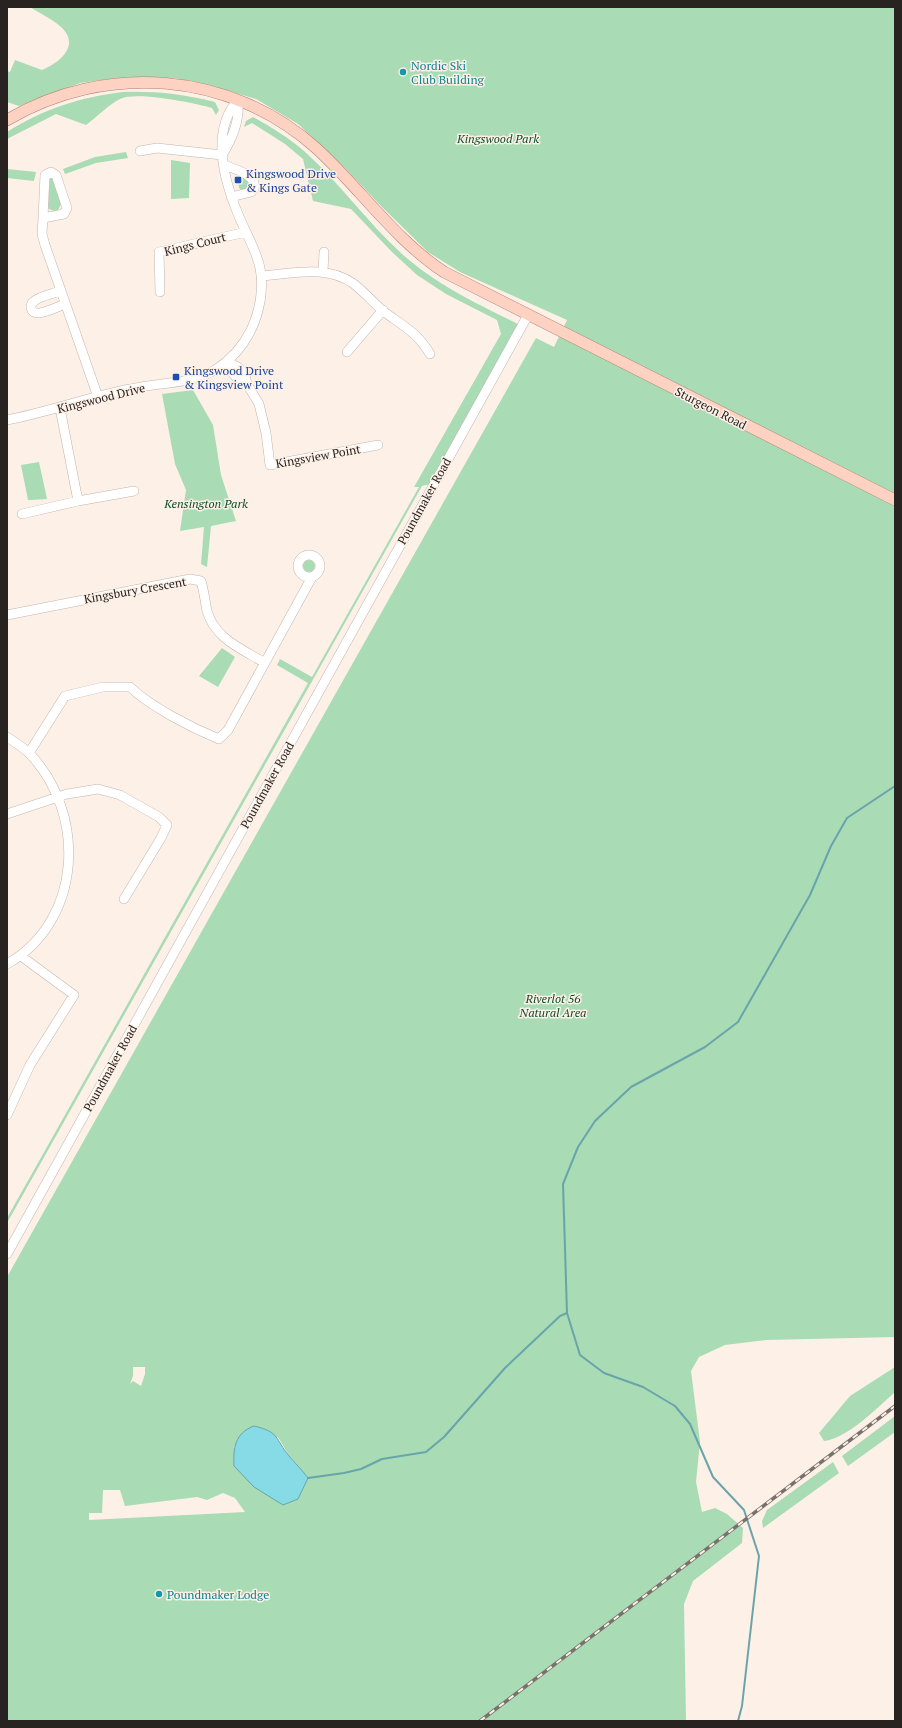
<svg xmlns="http://www.w3.org/2000/svg" width="902" height="1728" font-family="'PT Serif',serif">
  <rect width="100%" height="100%" fill="#fdf0e7"/>
  <!-- green -->
  <path fill="#a9dbb5" fill-rule="evenodd" d="M 30,7 L 895,7 L 895,1337 L 766,1340 L 725,1345 L 699,1357 L 691,1371 L 700,1442 L 696,1482 L 702,1512 L 715,1508 L 727,1514 L 743,1528 L 742,1543 L 693,1581 L 684,1604 L 686,1721 L 7,1721 L 7,1277 L 536,338 L 554,347 L 567,320 L 460,272 L 428,252 L 382,207 L 347,170 L 298,124 L 256,99 L 204,84 L 174,78 L 117,78 L 80,83 L 19,106 L 7,102 L 7,71 L 10,72 L 15,60 L 42,70 C 57,64 79,48 64,30 C 58,22 39,13 30,7 ZM 133,1367 L 145,1367 L 145,1374 L 141,1386 L 133,1381 L 130,1384 L 133,1376 ZM 278,1437 L 288,1454 L 308,1478 L 233,1447 ZM 103,1490 L 120,1490 L 125,1506 L 197,1497 L 207,1500 L 223,1493 L 235,1498 L 245,1512 L 89,1520 L 89,1513 L 102,1513 Z
    M 123,92 C 155,91 184,94 215,102 L 219,110 L 216,115 L 212,108 C 194,103 136,91 120,99 C 108,105 97,117 86,125 L 56,114 L 7,139 L 7,132 C 43,109 81,97 123,92 Z
    M 253,117 C 271,127 289,138 304,151 C 339,182 366,221 401,253 C 436,285 478,304 520,325 L 430,484 L 422,486 L 7,1223 L 7,1218 L 308,683 L 277,665 L 280,659 L 312,677 L 419,487 L 414,487 L 501,334 L 497,320 L 446,294 L 417,275 L 392,252 L 351,209 L 313,201 L 303,159 L 285,144 L 252,123 L 244,127 L 246,121 Z
    M 126,152 L 128,158 L 96,163 L 65,174 L 63,169 L 95,157 Z
    M 171,160 L 190,163 L 189,198 L 171,199 Z
    M 7,169 L 36,172 L 34,181 L 7,178 Z
    M 240,176 L 251,182 L 251,187 L 242,191 L 239,188 L 238,177 Z
    M 50,177 L 53,177 L 61,204 L 58,210 L 54,211 L 49,209 L 48,206 Z
    M 193,390 L 213,425 L 221,475 L 236,521 L 211,526 L 207,567 L 201,564 L 204,527 L 180,531 L 186,490 L 175,464 L 162,394 Z
    M 39,462 L 47,499 L 31,500 L 28,500 L 21,465 Z
    M303 566a6 6 0 1 1 12 0a6 6 0 1 1-12 0Z
    M 222,648 L 235,657 L 218,687 L 199,676 Z
    M 895,1367 L 895,1392 C 877,1408 848,1438 824,1441 L 819,1433 L 850,1396 Z
    M 895,1416 L 895,1432 L 848,1466 L 842,1456 Z
    M 833,1462 L 839,1473 L 763,1528 L 762,1521 L 767,1510 Z"/>
  <!-- water -->
  <path fill="#87dbe6" stroke="#6aa4ab" d="M 254,1426 C 280,1432 275,1439 289,1456 C 295,1463 302,1470 308,1478 L 298,1499 L 283,1505 L 254,1487 L 234,1466 C 233,1448 235,1433 254,1426 Z"/>
  <g fill="none" stroke-linecap="round" stroke-linejoin="round">
    <!-- stream -->
    <path stroke="#6aa4ab" stroke-width="2" d="M 308,1478 L 344,1473 L 361,1469 L 382,1459 L 426,1452 L 444,1437 L 505,1368 L 560,1316 L 567,1313
      M 738,1721 L 742,1706 L 759,1556 L 744,1510 L 713,1477 L 690,1424 L 675,1406 L 643,1387 L 604,1373 L 580,1355 L 567,1313 L 563,1184 L 578,1147 L 595,1121 L 631,1087 L 705,1047 L 738,1022 L 810,895 L 831,846 L 847,818 L 895,786"/>
    <!-- minor casing -->
    <g stroke="#c1b5ad" stroke-width="10">
      <path id="minor" d="M 140,151 L 157,148 L 222,155
        M 222,155 C 233,138 240,120 238,100
        M 224,165 C 234,169 258,175 254,189 L 251,192 L 231,197
        M 43,218 L 45,175 L 51,172 L 56,175 L 67,208 L 64,214 L 43,218 L 42,234 L 45,245 L 98,397
        M 323,271 L 324,252
        M 261,276 C 292,274 327,264 354,284 C 364,292 373,302 383,311 C 403,326 417,332 430,354
        M 60,291 C 53,294 39,296 33,302 C 32,303 31,305 31,307 C 32,321 58,306 65,304
        M 160,292 L 159,252 L 246,232
        M 347,352 L 383,310
        M 227,362 L 238,367 L 245,375 L 247,384 L 259,404 L 266,433 L 270,465 L 378,445
        M 227,362 C 232,372 235,380 247,384
        M 60,408 L 78,501
        M 7,420 C 49,412 89,397 130,389 C 160,382 188,385 215,370 C 231,360 243,346 251,330 C 260,311 264,288 260,268 C 256,249 245,232 238,214 C 224,180 210,131 238,100
        M 22,514 L 78,501 L 134,491
        M298 566a11 11 0 1 1 22 0a11 11 0 1 1-22 0Z
        M 7,615 L 190,579 L 201,581 C 204,591 205,601 207,611 C 215,639 242,649 265,663
        M 7,737 C 14,742 23,747 29,753 C 87,813 83,921 7,964
        M 29,753 L 65,696 L 103,687 L 130,687 C 151,707 192,728 219,739 L 228,730 L 312,577
        M 7,814 L 67,794 L 98,789 L 120,795 L 159,817 L 167,825 L 161,838 L 124,899
        M 7,1115 L 30,1065 L 74,995 L 21,956
        M 7,1254 L 528,315"/>
    </g>
    <!-- major casing -->
    <g stroke="#b1816f" stroke-width="12">
      <path id="major" d="M 7,120 C 105,62 230,71 316,148 C 360,188 394,239 444,272 L 895,500"/>
    </g>
    <!-- minor -->
    <use href="#minor" stroke="#fff" stroke-width="9"/>
    <!-- major -->
    <use href="#major" stroke="#fdd2c2" stroke-width="11"/>
    <!-- rail casing -->
    <g stroke="#79716b" stroke-width="3.5">
      <path id="rail" d="M 480,1721 L 895,1406"/>
    </g>
    <!-- rail -->
    <use href="#rail" stroke="#fdf0e7" stroke-width="2" stroke-dasharray="6" stroke-linecap="butt"/>
  </g>
  <!-- markers -->
  <g fill="#0f9aa8" stroke="#fdf0e7" stroke-width="1.5">
    <circle cx="403" cy="72" r="4"/>
    <circle cx="159" cy="1594" r="4"/>
  </g>
  <g fill="#1a4fb4" stroke="#fdf0e7" stroke-width="1.5">
    <rect x="234" y="176" width="8" height="8" rx="2"/>
    <rect x="172" y="373" width="8" height="8" rx="2"/>
  </g>
  <g text-anchor="middle" dominant-baseline="central" stroke-width="3" stroke-linejoin="round" paint-order="stroke">
    <!-- culture labels -->
    <g font-size="12" fill="#0d838f" stroke="#fdf0e7" text-anchor="start">
      <text x="411" y="65">Nordic Ski<tspan x="411" dy="14">Club Building</tspan></text>
      <text x="167" y="1594">Poundmaker Lodge</text>
    </g>
    <!-- park labels -->
    <g font-size="12" font-style="italic" fill="#0b4c26" stroke="#fdf0e7">
      <text x="498" y="138">Kingswood Park</text>
      <text x="206" y="503">Kensington Park</text>
      <text x="553" y="998">Riverlot 56<tspan x="553" dy="14">Natural Area</tspan></text>
    </g>
    <!-- transit labels -->
    <g font-size="12" fill="#164399" stroke="#fdf0e7" text-anchor="start">
      <text x="246" y="173">Kingswood Drive<tspan x="246" dy="14">&amp; Kings Gate</tspan></text>
      <text x="184" y="370">Kingswood Drive<tspan x="184" dy="14">&amp; Kingsview Point</tspan></text>
    </g>
    <!-- street labels -->
    <g font-size="12" fill="#282320" stroke="#fdf0e7">
      <text transform="translate(195 244) rotate(-14)">Kings Court</text>
      <text transform="translate(101 398) rotate(-14)">Kingswood Drive</text>
      <text transform="translate(711 408) rotate(27)">Sturgeon Road</text>
      <text transform="translate(318 456) rotate(-10)">Kingsview Point</text>
      <text transform="translate(424 501) rotate(-61)">Poundmaker Road</text>
      <text transform="translate(135 590) rotate(-10)">Kingsbury Crescent</text>
      <text transform="translate(267 785) rotate(-61)">Poundmaker Road</text>
      <text transform="translate(110 1068) rotate(-61)">Poundmaker Road</text>
    </g>
  </g>
  <!-- border -->
  <rect width="902" height="1728" fill="none" stroke="#282320" stroke-width="16"/>
</svg>
